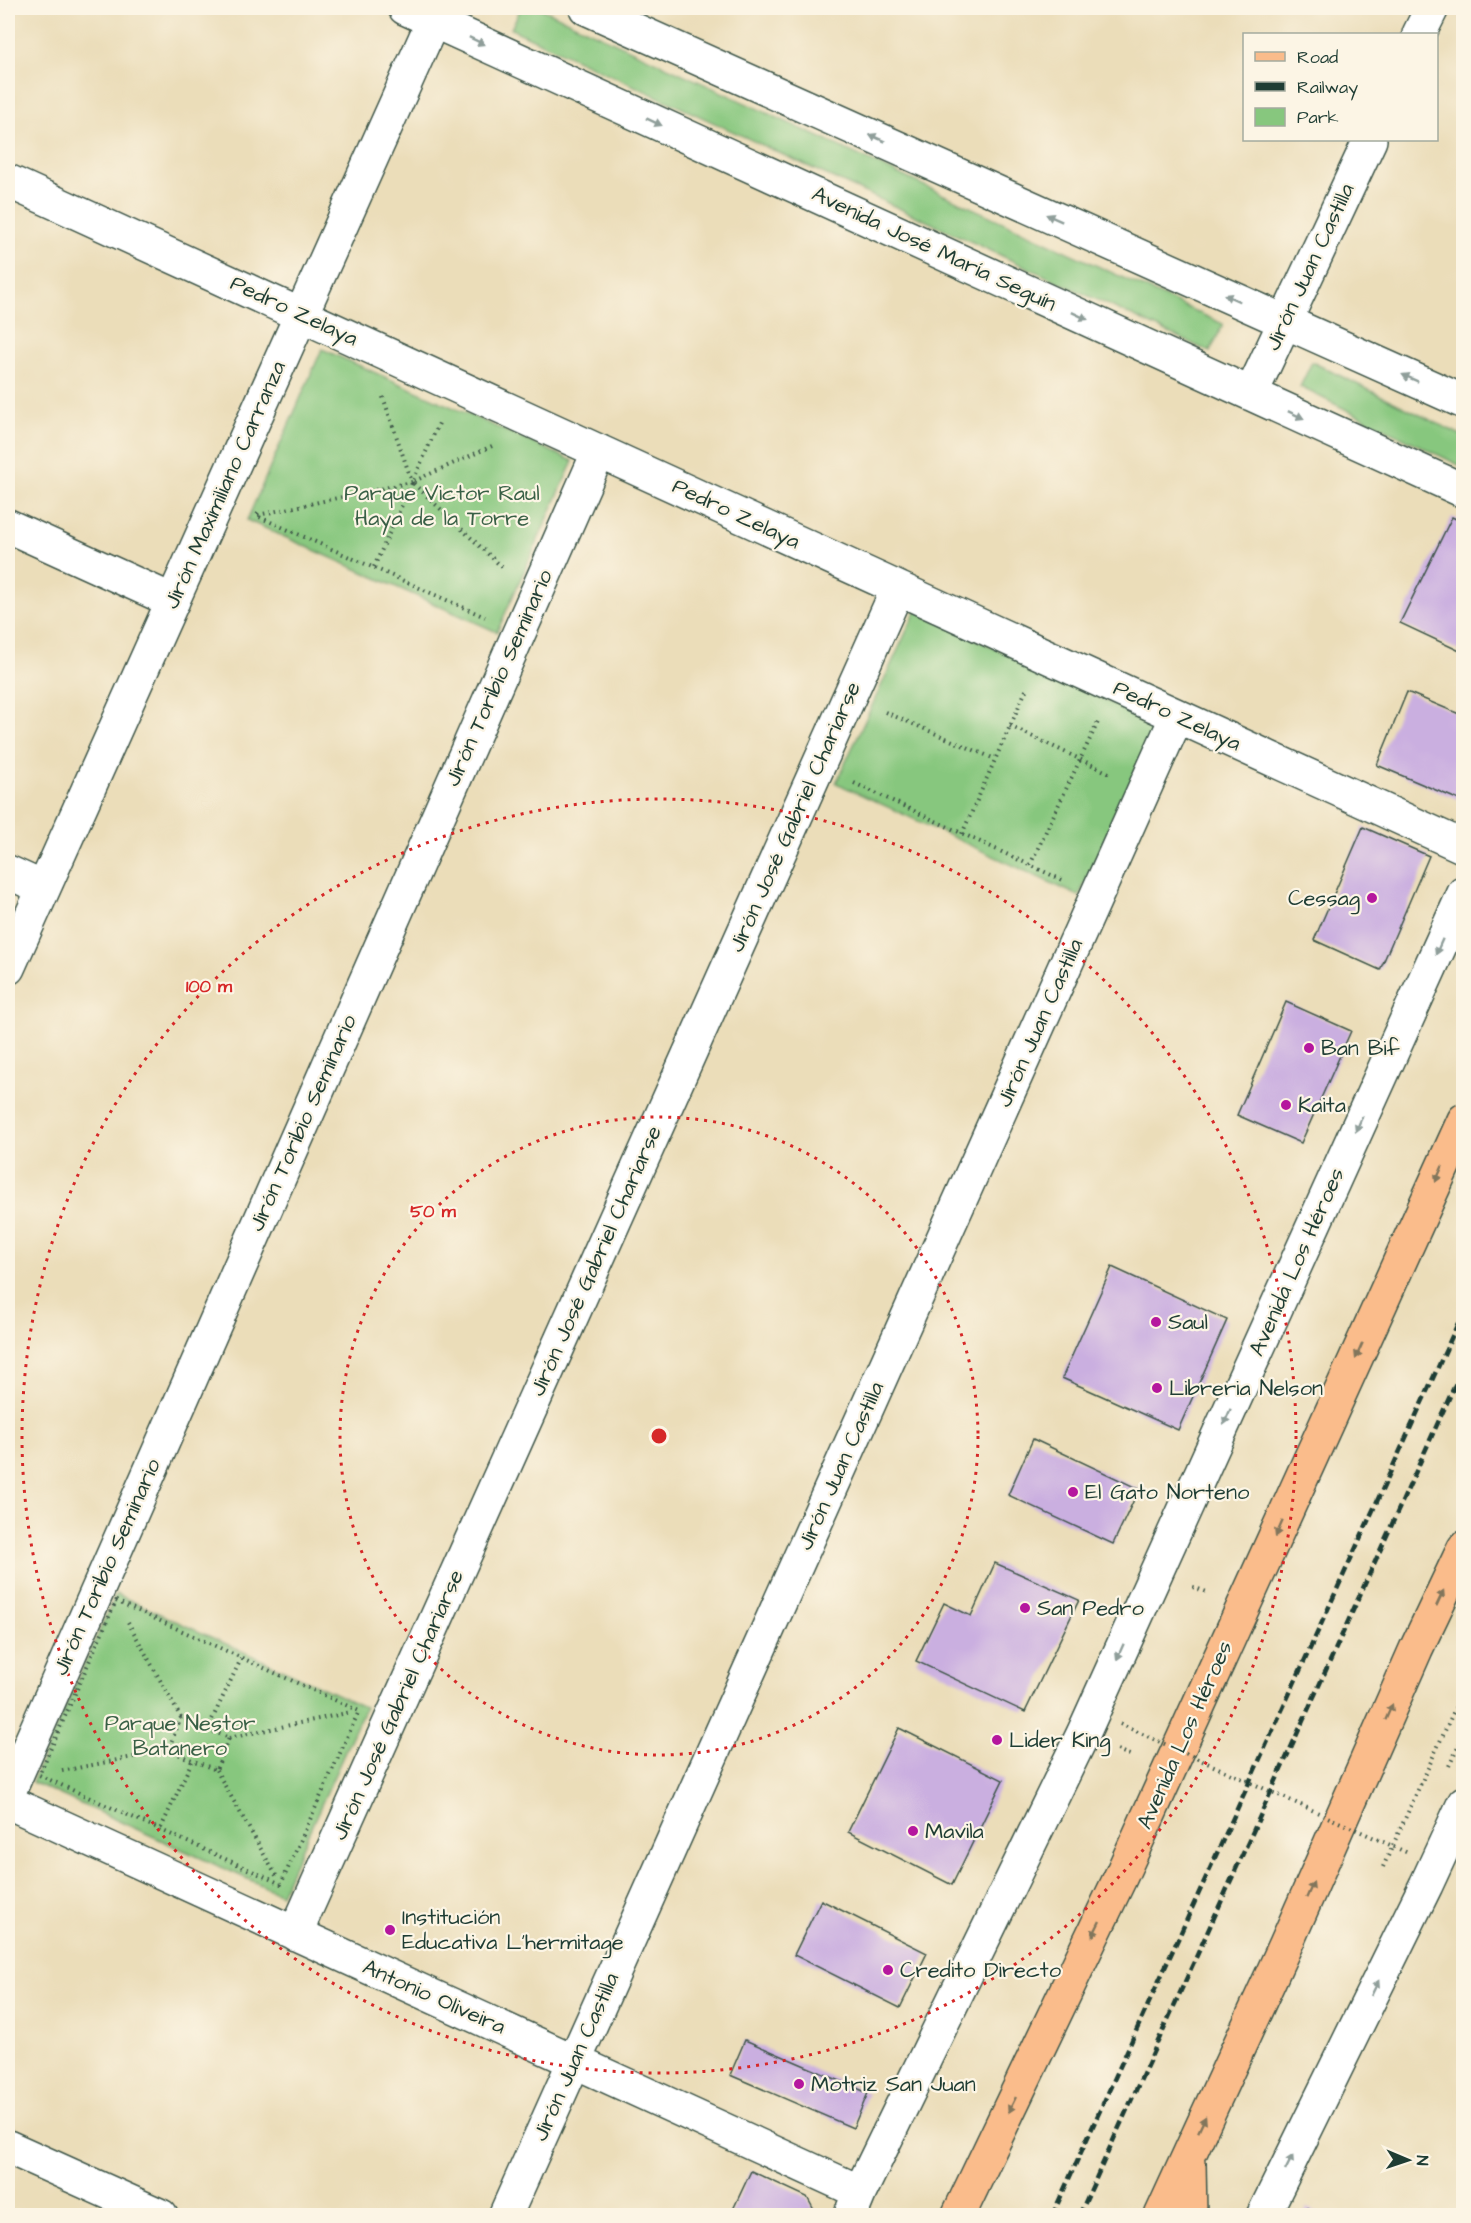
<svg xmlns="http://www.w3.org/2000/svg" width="1471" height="2223" font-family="'Architects Daughter',sans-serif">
  <rect width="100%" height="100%" fill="#fcf5e5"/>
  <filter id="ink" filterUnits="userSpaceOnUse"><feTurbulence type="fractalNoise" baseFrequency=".0167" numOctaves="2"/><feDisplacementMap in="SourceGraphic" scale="12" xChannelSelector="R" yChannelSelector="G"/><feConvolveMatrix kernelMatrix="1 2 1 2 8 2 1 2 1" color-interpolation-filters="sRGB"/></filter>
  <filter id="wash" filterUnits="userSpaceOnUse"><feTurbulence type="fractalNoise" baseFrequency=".008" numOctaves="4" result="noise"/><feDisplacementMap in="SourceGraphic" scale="24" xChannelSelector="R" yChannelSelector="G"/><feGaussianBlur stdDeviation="1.35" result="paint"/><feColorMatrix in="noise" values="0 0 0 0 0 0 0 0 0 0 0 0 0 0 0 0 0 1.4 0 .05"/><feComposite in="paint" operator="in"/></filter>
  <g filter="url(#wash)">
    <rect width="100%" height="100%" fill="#ebddb9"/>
    <!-- green -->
    <path fill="#87c77e" stroke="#538259" stroke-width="1.5" d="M 521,8 L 540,8 L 1223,324 L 1210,352 L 511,29 Z
      M 322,349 L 573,461 L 497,632 L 247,520 Z
      M 1312,362 L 1463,436 L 1463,467 L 1300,387 Z
      M 916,611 L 1158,725 L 1079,896 L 836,783 Z
      M 116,1594 L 365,1707 L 281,1894 L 32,1782 Z"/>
    <g id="blocks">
      <!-- building -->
      <path fill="#caafe0" d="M 1452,517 L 1464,523 L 1464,653 L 1400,623 Z
        M 1407,692 L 1464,716 L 1464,802 L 1377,765 Z
        M 1363,827 L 1429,856 L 1380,970 L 1314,940 Z
        M 1286,1002 L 1351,1031 L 1301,1143 L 1237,1115 Z
        M 1112,1267 L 1227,1320 L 1178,1430 L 1062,1378 Z
        M 1033,1439 L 1139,1489 L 1113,1544 L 1008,1495 Z
        M 995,1563 L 1079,1600 L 1025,1712 L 916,1661 L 944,1603 L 971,1616 Z
        M 899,1728 L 1003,1780 L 952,1885 L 848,1832 Z
        M 821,1900 L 927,1953 L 900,2008 L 794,1955 Z
        M 745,2040 L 868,2093 L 853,2128 L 730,2075 Z
        M 751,2171 L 807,2197 L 815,2212 L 814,2216 L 730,2216 Z
        M 1307,2208 L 1324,2216 L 1304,2216 Z"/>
    </g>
  </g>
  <g filter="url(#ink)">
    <use href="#blocks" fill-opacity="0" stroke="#3e5548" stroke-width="1.5"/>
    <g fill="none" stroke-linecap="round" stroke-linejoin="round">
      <!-- minor casing -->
      <g stroke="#3e5548" stroke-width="36">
        <path id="minor" d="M 405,8 L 1464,491
          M 586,8 L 1464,402
          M 1419,34 L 1432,8
          M 8,181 L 1464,847
          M 1251,394 L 1370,140
          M 8,526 L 173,601
          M 8,872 L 43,888
          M 8,968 L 433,21 L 450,8
          M 8,1794 L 599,451
          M 8,1802 L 860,2192
          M 295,1934 L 898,588
          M 8,2147 L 161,2216
          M 505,2216 L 1177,716
          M 850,2216 L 860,2192 L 1083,1734 L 1464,893
          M 1263,2216 L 1426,1885 L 1464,1803"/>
      </g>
      <!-- major casing -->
      <g stroke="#3e5548" stroke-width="36">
        <path id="major" d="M 1189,2163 L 1190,2216
          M 958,2216 L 1121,1876 L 1464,1120
          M 1161,2216 L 1286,1944 L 1416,1649 L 1464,1548"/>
      </g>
      <!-- path -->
      <path stroke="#3e5548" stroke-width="4" stroke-dasharray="1.5 4.5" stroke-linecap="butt" d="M 492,446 L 412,482 L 505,570
        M 258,513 L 257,516 L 485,617
        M 258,515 L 412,482 L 382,394
        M 374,567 L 440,421
        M 885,712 L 995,759
        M 1010,726 L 1109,773
        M 854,783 L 1062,880
        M 962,834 L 1027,688
        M 1030,865 L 1098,722
        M 1193,1587 L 1207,1592 L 1206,1594
        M 116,1601 L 359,1711 L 281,1884 L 39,1775 Z
        M 128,1622 L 181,1718
        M 207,1730 L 242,1657
        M 229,1738 L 351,1712
        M 1117,1750 L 1132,1756
        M 1449,1766 L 1464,1735
        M 216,1770 L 278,1879
        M 62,1771 L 168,1750 L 216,1770 L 229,1738 L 181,1718 L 168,1750
        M 161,1828 L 192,1761
        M 1383,1867 L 1458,1702 L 1464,1704"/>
      <!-- minor -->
      <use href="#minor" stroke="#fff" stroke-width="33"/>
      <!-- major -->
      <use href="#major" stroke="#fabc8b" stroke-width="33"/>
      <!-- rail -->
      <path stroke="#1f3d34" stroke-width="4.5" stroke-dasharray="9 4.5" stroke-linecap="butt" d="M 1052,2216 L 1464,1310
        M 1079,2216 L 1464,1365"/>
      <!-- path-bridge -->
      <path stroke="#3e5548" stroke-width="4" stroke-dasharray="1.5 4.5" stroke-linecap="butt" d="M 1120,1724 L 1408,1853"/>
    </g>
    <!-- one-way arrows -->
    <defs><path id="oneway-solid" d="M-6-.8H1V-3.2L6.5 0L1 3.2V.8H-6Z" transform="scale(1.5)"/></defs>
    <g fill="#8f9e9a">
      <use href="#oneway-solid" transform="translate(477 41) rotate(25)"/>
      <use href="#oneway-solid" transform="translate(654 122) rotate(25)"/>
      <use href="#oneway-solid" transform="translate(877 138) rotate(-156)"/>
      <use href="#oneway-solid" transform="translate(1054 218) rotate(-156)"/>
      <use href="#oneway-solid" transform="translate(1232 298) rotate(-156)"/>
      <use href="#oneway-solid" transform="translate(1080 316) rotate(25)"/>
      <use href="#oneway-solid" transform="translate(1410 378) rotate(-156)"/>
      <use href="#oneway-solid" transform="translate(1296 415) rotate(25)"/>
      <use href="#oneway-solid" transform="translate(1439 947) rotate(114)"/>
      <use href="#oneway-solid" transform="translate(1359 1124) rotate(114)"/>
      <use href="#oneway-solid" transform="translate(1227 1417) rotate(114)"/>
      <use href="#oneway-solid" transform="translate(1120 1652) rotate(114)"/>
      <use href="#oneway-solid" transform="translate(1375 1988) rotate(-64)"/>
      <use href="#oneway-solid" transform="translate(1289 2163) rotate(-64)"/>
    </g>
    <g fill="#82765b">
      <use href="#oneway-solid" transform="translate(1439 1174) rotate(114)"/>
      <use href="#oneway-solid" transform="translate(1359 1351) rotate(114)"/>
      <use href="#oneway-solid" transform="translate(1279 1529) rotate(114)"/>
      <use href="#oneway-solid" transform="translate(1440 1598) rotate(-65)"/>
      <use href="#oneway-solid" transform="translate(1389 1712) rotate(-66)"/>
      <use href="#oneway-solid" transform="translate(1310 1890) rotate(-66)"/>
      <use href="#oneway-solid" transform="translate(1096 1929) rotate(116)"/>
      <use href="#oneway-solid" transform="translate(1012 2105) rotate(116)"/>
      <use href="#oneway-solid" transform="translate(1202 2124) rotate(-65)"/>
    </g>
  </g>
  <!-- distance rings -->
  <g fill="none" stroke="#d62828" stroke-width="3" stroke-dasharray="3 6">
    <circle cx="659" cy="1436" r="319"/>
    <circle cx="659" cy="1436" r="637"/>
  </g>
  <!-- markers -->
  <g fill="#b5179e" stroke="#fcf5e5" stroke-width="2">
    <circle cx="1372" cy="898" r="6"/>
    <circle cx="1309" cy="1048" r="6"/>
    <circle cx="1286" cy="1105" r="6"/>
    <circle cx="1156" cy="1322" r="6"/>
    <circle cx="1157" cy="1388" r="6"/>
    <circle cx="1073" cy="1492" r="6"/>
    <circle cx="1025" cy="1608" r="6"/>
    <circle cx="997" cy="1740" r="6"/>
    <circle cx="913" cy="1831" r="6"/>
    <circle cx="390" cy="1930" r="6"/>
    <circle cx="888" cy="1970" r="6"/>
    <circle cx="799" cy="2084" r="6"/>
  </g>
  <g text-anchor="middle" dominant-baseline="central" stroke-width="4.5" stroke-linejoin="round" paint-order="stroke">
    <!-- street labels -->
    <g font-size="22" fill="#1f3d34" stroke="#fcf5e5">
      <text transform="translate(934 249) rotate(25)">Avenida José María Seguín</text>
      <text transform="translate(1310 267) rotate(-65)">Jirón Juan Castilla</text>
      <text transform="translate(294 311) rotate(25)">Pedro Zelaya</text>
      <text transform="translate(225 485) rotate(-66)">Jirón Maximiliano Carranza</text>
      <text transform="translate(736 514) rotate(25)">Pedro Zelaya</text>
      <text transform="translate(499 678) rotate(-66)">Jirón Toribio Seminario</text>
      <text transform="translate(1177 716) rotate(25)">Pedro Zelaya</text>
      <text transform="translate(795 817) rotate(-66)">Jirón José Gabriel Chariarse</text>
      <text transform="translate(1040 1023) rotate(-66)">Jirón Juan Castilla</text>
      <text transform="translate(303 1123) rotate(-66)">Jirón Toribio Seminario</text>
      <text transform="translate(596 1261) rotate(-66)">Jirón José Gabriel Chariarse</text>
      <text transform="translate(1297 1262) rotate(-66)">Avenida Los Héroes</text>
      <text transform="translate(841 1466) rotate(-66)">Jirón Juan Castilla</text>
      <text transform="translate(107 1567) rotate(-66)">Jirón Toribio Seminario</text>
      <text transform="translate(398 1705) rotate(-66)">Jirón José Gabriel Chariarse</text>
      <text transform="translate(1185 1735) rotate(-66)">Avenida Los Héroes</text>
      <text transform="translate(434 1997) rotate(24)">Antonio Oliveira</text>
      <text transform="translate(576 2057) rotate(-66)">Jirón Juan Castilla</text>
    </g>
    <!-- park labels -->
    <g font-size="22" fill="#396046" stroke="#fcf5e5">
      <text x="442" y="493">Parque Victor Raul<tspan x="442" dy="25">Haya de la Torre</tspan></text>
      <text x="180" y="1723">Parque Nestor<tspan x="180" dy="25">Batanero</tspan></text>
    </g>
    <!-- poi labels -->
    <g font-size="22" fill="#1f3d34" stroke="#fcf5e5" text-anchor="start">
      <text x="1360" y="898" text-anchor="end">Cessag</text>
      <text x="1321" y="1048">Ban Bif</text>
      <text x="1298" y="1105">Kaita</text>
      <text x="1168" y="1322">Saul</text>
      <text x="1169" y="1388">Libreria Nelson</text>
      <text x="1085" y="1492">El Gato Norteno</text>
      <text x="1037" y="1608">San Pedro</text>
      <text x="1009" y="1740">Lider King</text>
      <text x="925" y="1831">Mavila</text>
      <text x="402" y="1917">Institución<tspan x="402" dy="25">Educativa L'hermitage</tspan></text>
      <text x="900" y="1970">Credito Directo</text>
      <text x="811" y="2084">Motriz San Juan</text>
    </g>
  </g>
  <circle cx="659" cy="1436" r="9" fill="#d62828" stroke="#fcf5e5" stroke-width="3"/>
  <g font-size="18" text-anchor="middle" font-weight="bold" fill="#d62828" stroke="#fcf5e5" stroke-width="4.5" stroke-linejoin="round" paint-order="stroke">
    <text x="209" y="992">100 m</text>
    <text x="433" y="1217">50 m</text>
  </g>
  <!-- margin -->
  <rect width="1471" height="2223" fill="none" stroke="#fcf5e5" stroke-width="30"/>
  <!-- legend -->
  <rect x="1243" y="33" width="195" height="108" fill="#fcf5e5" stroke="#a4ab9e" stroke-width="1.5"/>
  <rect x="1255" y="52" width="30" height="9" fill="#fabc8b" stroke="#a4ab9e" stroke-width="1.5"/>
  <text x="1297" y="63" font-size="18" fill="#1f3d34">Road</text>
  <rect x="1255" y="82" width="30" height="9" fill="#1f3d34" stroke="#a4ab9e" stroke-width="1.5"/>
  <text x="1297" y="93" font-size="18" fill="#1f3d34">Railway</text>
  <rect x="1255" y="108" width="30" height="18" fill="#87c77e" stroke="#a4ab9e" stroke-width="1.5"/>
  <text x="1297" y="123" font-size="18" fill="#1f3d34">Park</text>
  <!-- north arrow -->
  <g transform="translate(1408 2160) rotate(92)" stroke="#fcf5e5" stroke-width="4.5" paint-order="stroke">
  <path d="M0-4.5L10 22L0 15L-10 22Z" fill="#1f3d34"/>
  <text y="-9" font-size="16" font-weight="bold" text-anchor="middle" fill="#1f3d34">N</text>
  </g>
</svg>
